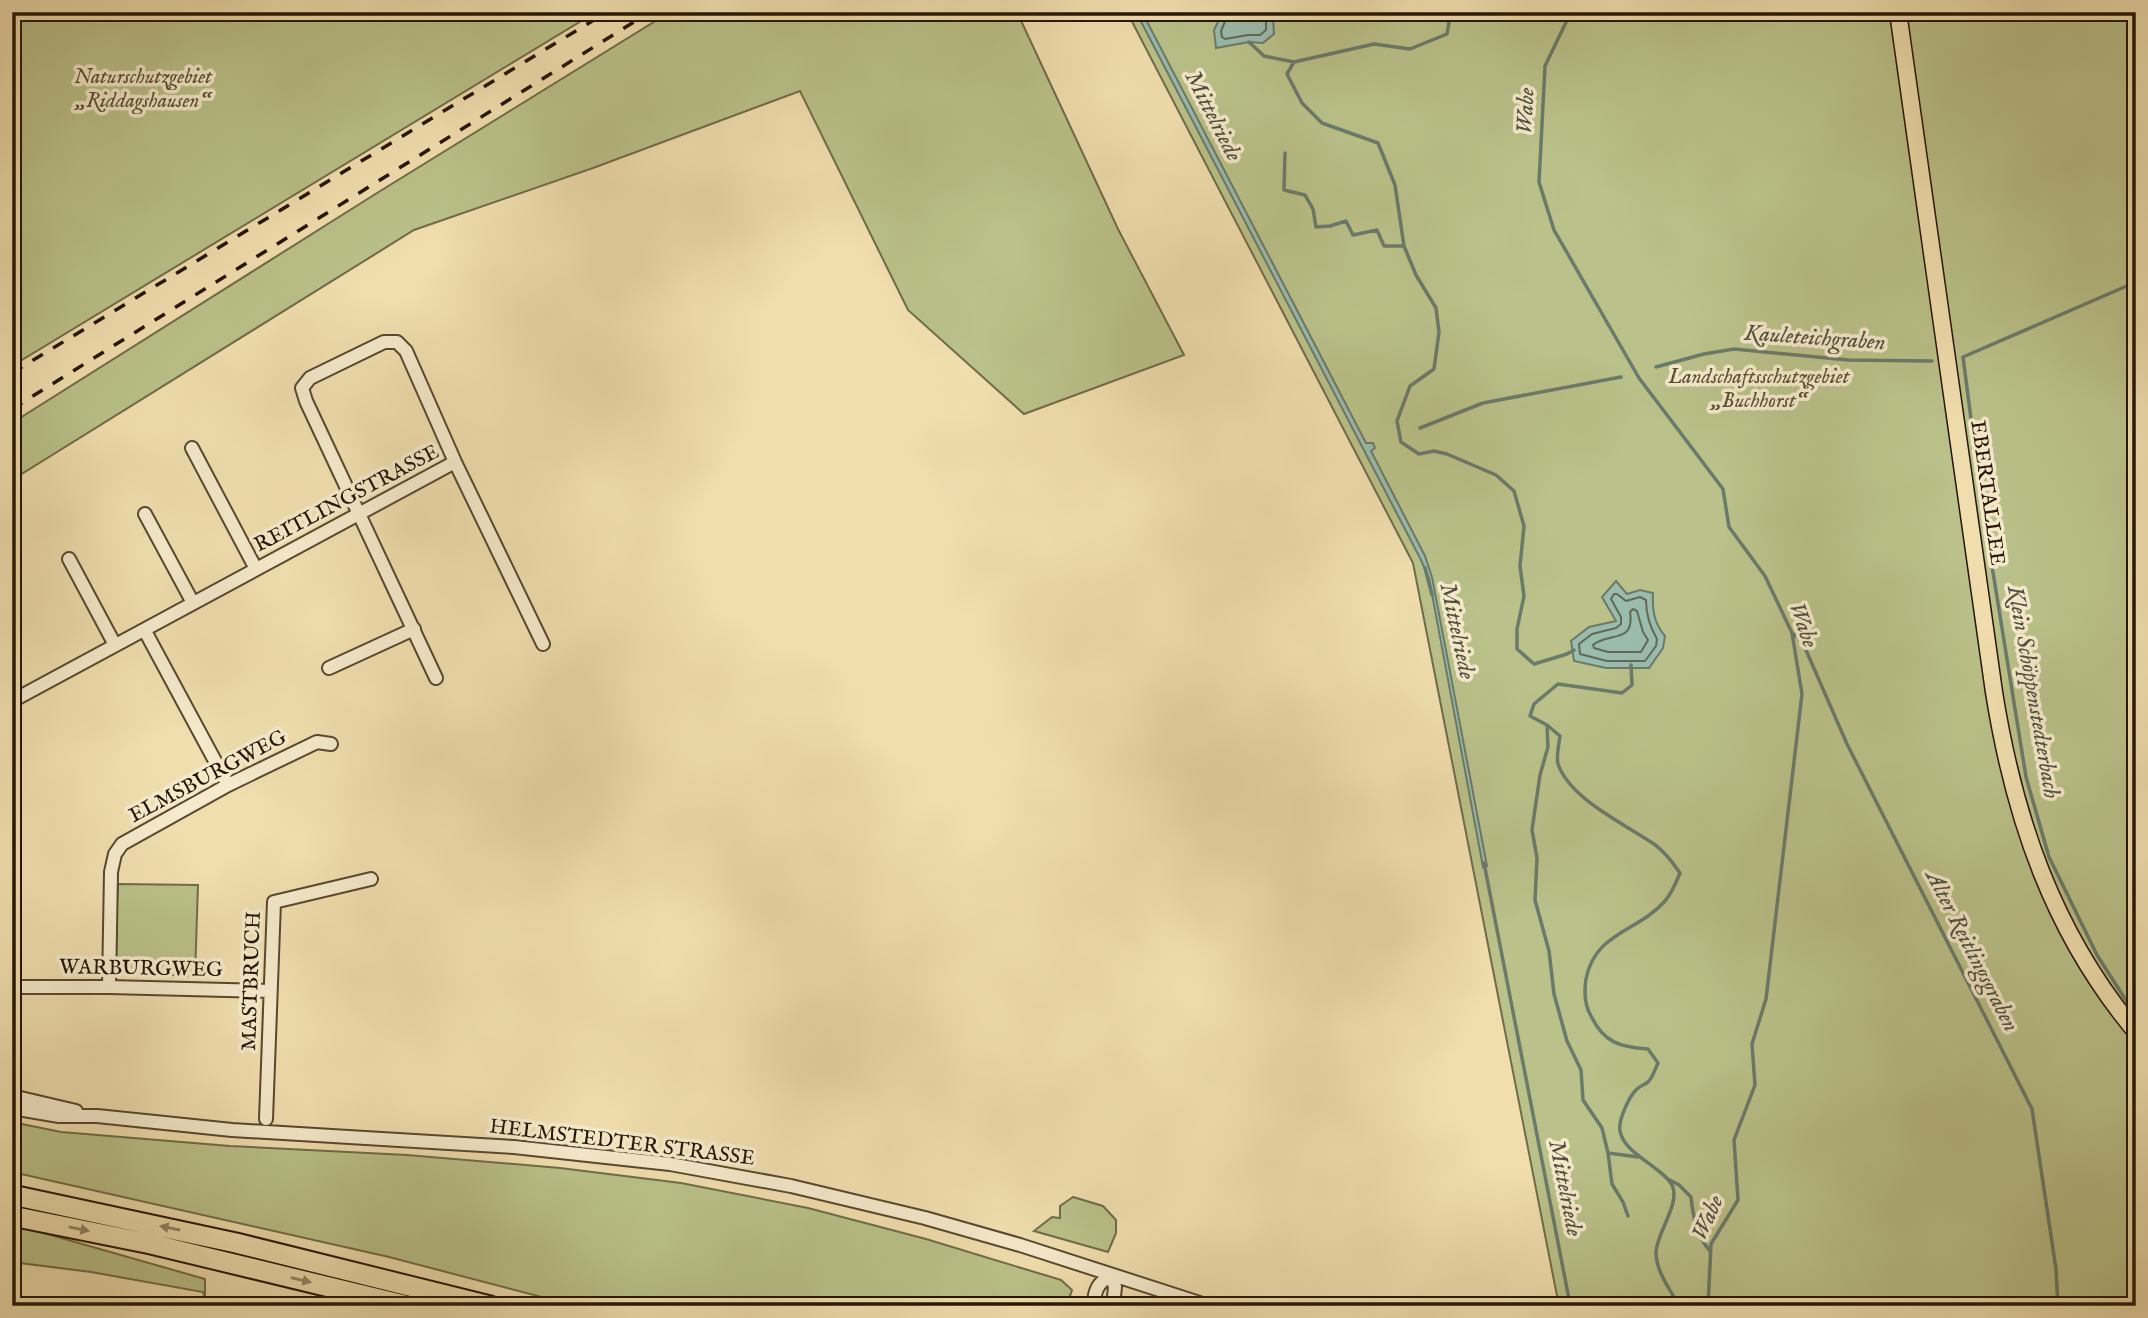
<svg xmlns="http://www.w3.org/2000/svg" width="2148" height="1318" font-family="'IM FELL English',serif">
  <rect width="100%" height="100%" fill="#f0deaf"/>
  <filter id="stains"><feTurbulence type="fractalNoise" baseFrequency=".00286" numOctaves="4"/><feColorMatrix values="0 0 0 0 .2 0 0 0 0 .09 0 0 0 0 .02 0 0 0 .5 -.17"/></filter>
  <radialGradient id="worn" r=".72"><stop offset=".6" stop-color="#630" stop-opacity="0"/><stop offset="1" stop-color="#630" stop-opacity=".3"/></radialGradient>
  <!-- green -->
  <path fill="#bac18a" stroke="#706c47" stroke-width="2" d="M 12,12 L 596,12 L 12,366 Z
    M 670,12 L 1017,12 L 1118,229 L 1184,355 L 1024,414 L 908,310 L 800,91 L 593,168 L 414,230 L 12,480 L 12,423 L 377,193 Z
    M 1127,12 L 2136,12 L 2136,1306 L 1559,1306 L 1413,563 Z
    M 118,884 L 198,885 L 195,976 L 121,973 L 114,965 L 114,955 Z
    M 12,1122 L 61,1132 L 230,1146 L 407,1155 L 560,1168 L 681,1183 L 808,1208 L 926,1239 L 1061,1280 L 1072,1290 L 1070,1296 L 1054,1306 L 576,1306 L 389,1257 L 12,1172 Z
    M 1073,1197 L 1103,1206 L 1116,1220 L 1116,1233 L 1108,1252 L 1034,1231 L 1052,1217 L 1060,1218 L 1060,1206 Z
    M 12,1224 L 205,1279 L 205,1299 L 203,1292 L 91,1272 L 12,1262 Z"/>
  <!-- water -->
  <path fill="#9abcad" stroke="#6b7a69" stroke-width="2" d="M 1136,12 L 1142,12 L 1366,443 L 1373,443 L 1375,448 L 1371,451 L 1425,556 L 1432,577 L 1487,866 L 1483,867 L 1429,578 L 1420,558 Z
    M 1223,12 L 1280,12 L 1273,17 L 1274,34 L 1263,43 L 1249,42 L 1216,48 L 1214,30 Z
    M 1616,581 L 1627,594 L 1640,590 L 1653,593 C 1652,610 1654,623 1665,636 L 1663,648 L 1649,668 L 1606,668 L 1574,661 L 1571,641 L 1589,627 L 1616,621 L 1602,597 Z"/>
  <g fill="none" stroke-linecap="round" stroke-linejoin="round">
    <!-- shore -->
    <path stroke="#606958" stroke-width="2" d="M 1229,12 L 1221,31 L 1222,37 L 1225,39 L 1248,35 L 1260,35 L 1266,30 L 1266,17 L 1268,12
      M 1614,594 L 1617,594 L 1626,601 L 1640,597 L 1646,600 C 1646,615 1650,627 1657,639 L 1656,646 L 1645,661 L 1607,661 L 1580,654 L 1579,644 L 1592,634 L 1616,628 L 1621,624 L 1621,617 L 1611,599 Z
      M 1633,609 L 1637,611 L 1643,632 L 1648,640 L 1641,652 L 1608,652 L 1594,648 L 1593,645 C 1609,632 1635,644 1630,612 Z"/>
    <!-- stream -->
    <path stroke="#6b7a69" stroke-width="3.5" d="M 1571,12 L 1545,66 L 1539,182 L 1554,230 L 1639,378 L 1723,489 L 1729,527 L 1765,576 L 1792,633 L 1802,694 L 1766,999 L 1752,1044 L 1755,1085 L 1734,1140 L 1738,1200 L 1711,1244 L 1708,1306
      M 1249,42 L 1264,56 L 1294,62 L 1374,44 L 1410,49 L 1447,34 L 1449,23 L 1443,12
      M 1294,62 L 1287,74 L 1302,103 L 1322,123 L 1378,143 L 1395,185 L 1404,246 L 1416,275 L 1436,308 L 1439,332 L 1434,369 L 1410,386 L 1397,421 L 1401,442 L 1419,454 L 1434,451 L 1447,454 L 1496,475 L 1514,491 L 1524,526 L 1520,566 L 1524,596 L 1517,629 L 1517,649 L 1534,664 L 1567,654 L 1574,650
      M 1285,153 L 1284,190 L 1305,195 L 1313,209 L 1316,227 L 1330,226 L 1346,221 L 1353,235 L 1377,230 L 1384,246 L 1404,246
      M 2136,282 L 1963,357 L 1982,504 L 2026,777 L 2049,857 L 2097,955 L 2127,1002 L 2136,1011
      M 1656,367 L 1704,354 L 1734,349 L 1848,360 L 1932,361
      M 1420,428 L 1483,403 L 1621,377
      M 1425,568 L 1432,595
      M 1792,633 L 1802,641 L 1847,744 L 2032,1109 L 2056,1269 L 2058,1306
      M 1631,665 L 1632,685 L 1622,693 L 1558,684 L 1534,704 L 1530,716 L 1547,725 L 1560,736 C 1559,744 1556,757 1558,764 C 1570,799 1625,824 1654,844 C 1665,852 1672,862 1680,873 C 1676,883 1672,893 1665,901 C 1638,932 1595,932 1586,979 C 1584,992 1584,1004 1591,1016 C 1604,1043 1620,1047 1648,1049 L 1658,1063 C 1655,1069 1653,1077 1648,1082 C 1644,1085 1638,1087 1635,1091 C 1628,1099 1618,1121 1620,1131 C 1624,1154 1661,1166 1672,1185 C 1681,1203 1657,1232 1656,1252 C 1656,1272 1670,1289 1679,1306
      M 1547,725 L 1548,747 L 1540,775 L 1532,830 L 1537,858 L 1535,900 L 1549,951 L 1554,994 L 1567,1041 L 1581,1070 L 1583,1100 L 1602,1128 L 1608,1153 L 1638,1157
      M 1484,863 L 1569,1299 L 1584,1306
      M 1608,1153 L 1612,1184 L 1623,1202 L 1628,1216
      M 1668,1179 L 1679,1185 L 1691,1197 C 1693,1217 1697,1236 1710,1251"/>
    <!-- minor casing -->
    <g stroke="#58482f" stroke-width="16">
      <path id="minor" d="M 192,448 L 256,569
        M 145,514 L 193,603
        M 69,559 L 115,645
        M 145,631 L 228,785
        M 329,668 L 414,629
        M 436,678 L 306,401 L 302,388 L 310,378 L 384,342 L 397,342 L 406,351 L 455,462 L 543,644
        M 12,701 L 455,462
        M 12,987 L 109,987 L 270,991
        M 109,987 L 111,872 L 115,854 L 122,844 L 228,785 L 317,742 L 331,744
        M 12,1096 L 76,1111
        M 12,1108 L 59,1116 L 97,1116 L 232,1130 L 514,1147 L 670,1164 L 791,1186 L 925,1218 L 1020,1245 L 1209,1306
        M 266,1119 L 274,902 L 371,879
        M 1111,1275 L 1115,1287 L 1113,1306
        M 1094,1306 C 1094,1290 1098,1283 1111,1275"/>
    </g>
    <!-- major casing -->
    <g stroke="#251604" stroke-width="19">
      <path id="major" d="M 1898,12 L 1994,692 C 2014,818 2053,933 2136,1032"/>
    </g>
    <!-- highway casing -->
    <g stroke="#251604" stroke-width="23">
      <path id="highway" d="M 12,1195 L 236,1243 L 490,1306
        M 12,1216 L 151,1244 L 408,1306"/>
    </g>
    <!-- minor -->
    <use href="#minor" stroke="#f5eacb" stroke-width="12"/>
    <!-- major -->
    <use href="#major" stroke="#f0deaf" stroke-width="16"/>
    <!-- highway -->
    <use href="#highway" stroke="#f0deaf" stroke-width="19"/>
    <!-- rail -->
    <path stroke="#251604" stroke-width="3.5" stroke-dasharray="12 12" stroke-linecap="butt" d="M 12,373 L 607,12
      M 12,409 L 650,12"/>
  </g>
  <!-- one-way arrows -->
  <defs><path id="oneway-solid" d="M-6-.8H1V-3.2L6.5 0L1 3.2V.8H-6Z" transform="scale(1.75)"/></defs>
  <g fill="#958462">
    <use href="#oneway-solid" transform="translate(170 1228) rotate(-168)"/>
    <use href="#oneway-solid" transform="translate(79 1229) rotate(11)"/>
    <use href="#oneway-solid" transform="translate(301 1280) rotate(13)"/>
  </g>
  <g text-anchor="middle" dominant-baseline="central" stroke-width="7" stroke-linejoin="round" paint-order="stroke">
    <!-- park labels -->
    <g font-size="21" font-style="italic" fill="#595233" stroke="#f5eacb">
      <text x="143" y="77">Naturschutzgebiet<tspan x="143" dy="24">„Riddagshausen“</tspan></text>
      <text x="1759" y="377">Landschaftsschutzgebiet<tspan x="1759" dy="24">„Buchhorst“</tspan></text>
    </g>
    <!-- street labels -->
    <g font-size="21" fill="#251604" stroke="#f5eacb">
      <text transform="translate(1987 493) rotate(82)">EBERTALLEE</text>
      <text transform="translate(347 499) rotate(-28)">REITLINGSTRASSE</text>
      <text transform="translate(208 777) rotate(-28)">ELMSBURGWEG</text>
      <text transform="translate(141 969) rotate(1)">WARBURGWEG</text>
      <text transform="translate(252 981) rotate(-88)">MASTBRUCH</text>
      <text transform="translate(622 1143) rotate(7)">HELMSTEDTER STRASSE</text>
    </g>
    <!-- water labels -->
    <g font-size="23" font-style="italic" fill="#4e503f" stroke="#f5eacb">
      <text transform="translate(1526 111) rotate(-87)">Wabe</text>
      <text transform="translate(1213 116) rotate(63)">Mittelriede</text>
      <text transform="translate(1815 338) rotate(4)">Kauleteichgraben</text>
      <text transform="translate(1803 625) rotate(71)">Wabe</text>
      <text transform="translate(1457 631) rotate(78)">Mittelriede</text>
      <text transform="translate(2033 692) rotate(80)">Klein Schöppenstedterbach</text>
      <text transform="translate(1972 951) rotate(63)">Alter Reitlingsgraben</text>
      <text transform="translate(1565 1188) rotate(79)">Mittelriede</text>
      <text transform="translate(1708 1218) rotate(-66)">Wabe</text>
    </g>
  </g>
  <!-- margin -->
  <rect width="2148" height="1318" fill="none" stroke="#f0deaf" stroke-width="42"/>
  <rect x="14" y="14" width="2120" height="1290" fill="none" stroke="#251604" stroke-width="3.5"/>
  <rect x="21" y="21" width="2106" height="1276" fill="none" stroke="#251604" stroke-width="2"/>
  <rect width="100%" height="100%" filter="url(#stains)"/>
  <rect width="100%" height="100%" fill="url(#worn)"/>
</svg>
